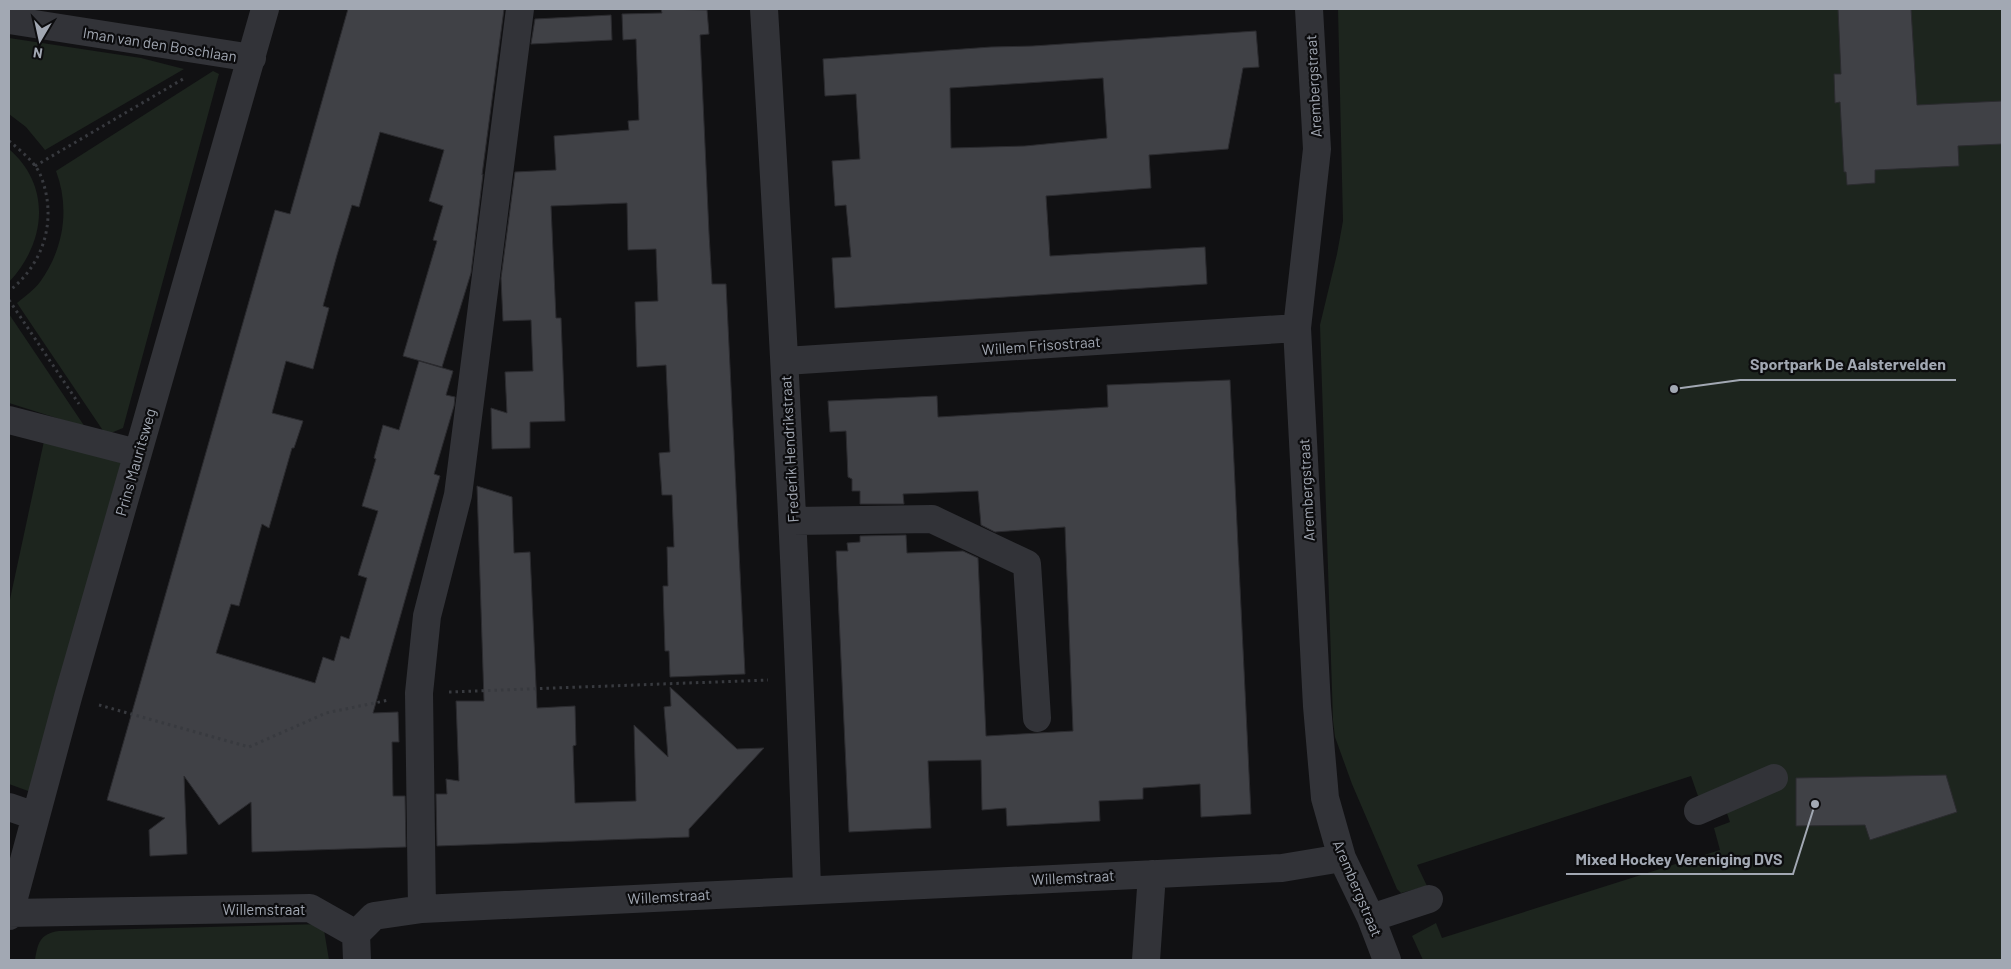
<svg xmlns="http://www.w3.org/2000/svg" width="2011" height="969" font-family="Barlow,sans-serif">
  <rect width="100%" height="100%" fill="#111113"/>
  <!-- green -->
  <path fill="#1d251e" d="M 1338,9 L 2002,9 L 2002,960 L 1423,960 L 1412,936 L 1436,923 L 1442,938 L 1720,850 L 1714,828 L 1730,822 L 1720,793 L 1698,796 L 1691,776 L 1417,865 L 1427,886 L 1401,893 L 1397,889 L 1352,784 L 1335,737 L 1333,720 L 1320,325 L 1337,254 L 1343,221 Z
    M 9,38 L 141,58 L 184,69 L 45,150 L 26,127 L 9,114 Z
    M 213,71 L 219,74 L 123,428 L 106,435 L 17,303 C 25,296 34,290 40,282 C 64,249 70,208 56,171 Z
    M 9,149 C 52,186 46,243 9,282 Z
    M 9,314 L 85,427 L 9,403 Z
    M 44,441 L 122,463 L 31,792 L 9,784 L 9,604 Z
    M 323,924 L 329,960 L 35,960 C 38,942 40,934 59,931 Z"/>
  <!-- building -->
  <path fill="#404146" stroke="#2b2b2f" fill-rule="evenodd" d="M 348,9 L 504,9 L 482,175 L 483,174 L 471,273 L 442,367 L 403,356 L 437,241 L 433,240 L 443,206 L 429,201 L 444,150 L 380,132 L 359,207 L 352,205 L 337,255 L 323,306 L 329,308 L 313,369 L 286,361 L 272,413 L 303,421 L 294,448 L 292,448 L 269,528 L 262,524 L 239,606 L 231,604 L 216,653 L 315,683 L 323,657 L 334,661 L 341,636 L 349,639 L 367,578 L 358,575 L 378,511 L 362,506 L 376,459 L 374,458 L 383,425 L 399,430 L 419,361 L 453,371 L 446,395 L 455,397 L 454,406 L 434,474 L 440,476 L 373,713 L 398,712 L 399,742 L 392,742 L 393,796 L 405,796 L 406,847 L 252,852 L 251,802 L 219,825 L 184,776 L 187,854 L 150,856 L 149,830 L 165,818 L 107,800 L 275,210 L 290,214 Z
    M 661,9 L 707,10 L 709,34 L 700,35 L 709,233 L 712,284 L 726,284 L 745,674 L 670,677 L 669,651 L 665,651 L 663,586 L 668,586 L 667,547 L 674,547 L 672,495 L 662,495 L 659,453 L 670,452 L 666,365 L 637,367 L 635,302 L 658,301 L 656,249 L 628,250 L 627,203 L 551,206 L 556,318 L 561,318 L 565,421 L 530,422 L 530,448 L 492,449 L 491,408 L 507,413 L 505,372 L 533,371 L 531,320 L 503,321 L 501,278 L 515,172 L 556,170 L 554,136 L 629,130 L 628,121 L 639,120 L 636,39 L 623,40 L 622,14 L 662,13 Z
    M 1838,9 L 1911,9 L 1917,105 L 2002,101 L 2002,144 L 1958,146 L 1959,166 L 1875,170 L 1875,183 L 1847,185 L 1846,172 L 1844,172 L 1840,102 L 1835,103 L 1834,74 L 1841,74 Z
    M 611,15 L 612,40 L 531,44 L 535,19 Z
    M 1256,31 L 1259,67 L 1243,68 L 1228,149 L 1149,155 L 1151,188 L 1046,196 L 1050,256 L 1205,247 L 1207,284 L 835,308 L 832,258 L 851,257 L 846,205 L 835,206 L 832,161 L 860,159 L 856,94 L 825,96 L 823,59 L 991,47 L 1033,46 ZM 1103,78 L 1107,138 L 1025,146 L 951,148 L 950,88 Z
    M 1230,380 L 1251,814 L 1201,817 L 1200,784 L 1143,788 L 1143,799 L 1099,801 L 1100,821 L 1007,826 L 1006,808 L 982,810 L 981,760 L 928,761 L 931,828 L 849,832 L 836,551 L 848,551 L 847,543 L 860,542 L 860,536 L 906,535 L 907,553 L 963,551 L 978,558 L 986,736 L 1073,731 L 1065,527 L 995,532 L 981,525 L 978,491 L 903,494 L 904,504 L 860,504 L 860,491 L 852,491 L 852,479 L 848,477 L 846,431 L 830,432 L 828,401 L 937,396 L 938,417 L 1108,407 L 1107,385 Z
    M 477,486 L 512,497 L 514,553 L 530,552 L 537,708 L 575,706 L 576,745 L 573,746 L 575,803 L 636,801 L 634,725 L 668,757 L 664,707 L 671,706 L 670,687 L 737,749 L 764,748 L 689,829 L 689,837 L 437,846 L 436,794 L 447,794 L 446,779 L 459,781 L 456,701 L 484,701 Z
    M 1946,775 L 1957,812 L 1870,840 L 1865,825 L 1796,826 L 1796,778 Z"/>
  <g fill="none" stroke-linecap="round" stroke-linejoin="round">
    <!-- path -->
    <path stroke="#383a3f" stroke-width="3" stroke-dasharray="2.5 4" stroke-linecap="butt" d="M 9,141 C 20,150 34,161 40,174 C 58,217 45,263 9,291
      M 35,166 L 183,79
      M 9,300 L 79,404
      M 449,692 L 768,680
      M 99,705 L 249,747 L 326,713 L 389,700"/>
    <!-- minor -->
    <path stroke="#323338" stroke-width="28" d="M 764,9 C 782,302 798,595 807,889
      M 1309,9 L 1317,149 L 1297,328 L 1317,706 L 1325,798 L 1342,858 L 1371,918 L 1387,960
      M 9,20 L 252,58
      M 785,361 L 1297,328
      M 9,420 L 137,453
      M 793,521 L 932,519 L 1027,564 L 1037,718
      M 9,807 L 35,816
      M 1698,811 L 1774,778
      M 422,909 L 419,693 L 427,616 L 458,495 L 520,9
      M 9,913 L 310,908 L 356,934 L 374,916 L 422,909 L 1282,868 L 1342,858
      M 9,916 L 68,697 L 265,9
      M 1371,918 L 1429,899
      M 356,934 L 357,960
      M 1146,960 L 1152,874"/>
  </g>
  <g text-anchor="middle" dominant-baseline="central" stroke-width="4.5" stroke-linejoin="round" paint-order="stroke">
    <!-- street labels -->
    <g font-size="15" fill="#a2a8b3" stroke="#0c0c0e">
      <text transform="translate(160 44) rotate(9)">Iman van den Boschlaan</text>
      <text transform="translate(1313 86) rotate(-93)">Arembergstraat</text>
      <text transform="translate(1041 345) rotate(-4)">Willem Frisostraat</text>
      <text transform="translate(789 449) rotate(-93)">Frederik Hendrikstraat</text>
      <text transform="translate(135 462) rotate(-74)">Prins Mauritsweg</text>
      <text transform="translate(1306 490) rotate(-93)">Arembergstraat</text>
      <text transform="translate(1073 877) rotate(-3)">Willemstraat</text>
      <text transform="translate(1358 888) rotate(67)">Arembergstraat</text>
      <text transform="translate(669 896) rotate(-3)">Willemstraat</text>
      <text x="264" y="909">Willemstraat</text>
    </g>
  </g>
  <!-- callouts -->
  <path fill="none" stroke="#a2a8b3" stroke-width="2" d="M1674 389L1740 380H1956M1815 804L1793 874H1566"/>
  <g fill="#a2a8b3" stroke="#0c0c0e" stroke-width="2">
    <circle cx="1674" cy="389" r="5"/>
    <circle cx="1815" cy="804" r="5"/>
  </g>
  <g font-size="16" text-anchor="middle" font-weight="bold" fill="#a2a8b3" stroke="#0c0c0e" stroke-width="4.5" stroke-linejoin="round" paint-order="stroke">
    <text x="1848" y="370">Sportpark De Aalstervelden</text>
    <text x="1679" y="865">Mixed Hockey Vereniging DVS</text>
  </g>
  <!-- border -->
  <rect width="2011" height="969" fill="none" stroke="#a2a8b3" stroke-width="20"/>
  <!-- north arrow -->
  <g transform="translate(40 40) rotate(189)" stroke="#0c0c0e" stroke-width="4" paint-order="stroke">
  <path d="M0-4L9 19L0 12L-9 19Z" fill="#a2a8b3"/>
  <text y="-8" font-size="14" font-weight="bold" text-anchor="middle" fill="#a2a8b3">N</text>
  </g>
</svg>
